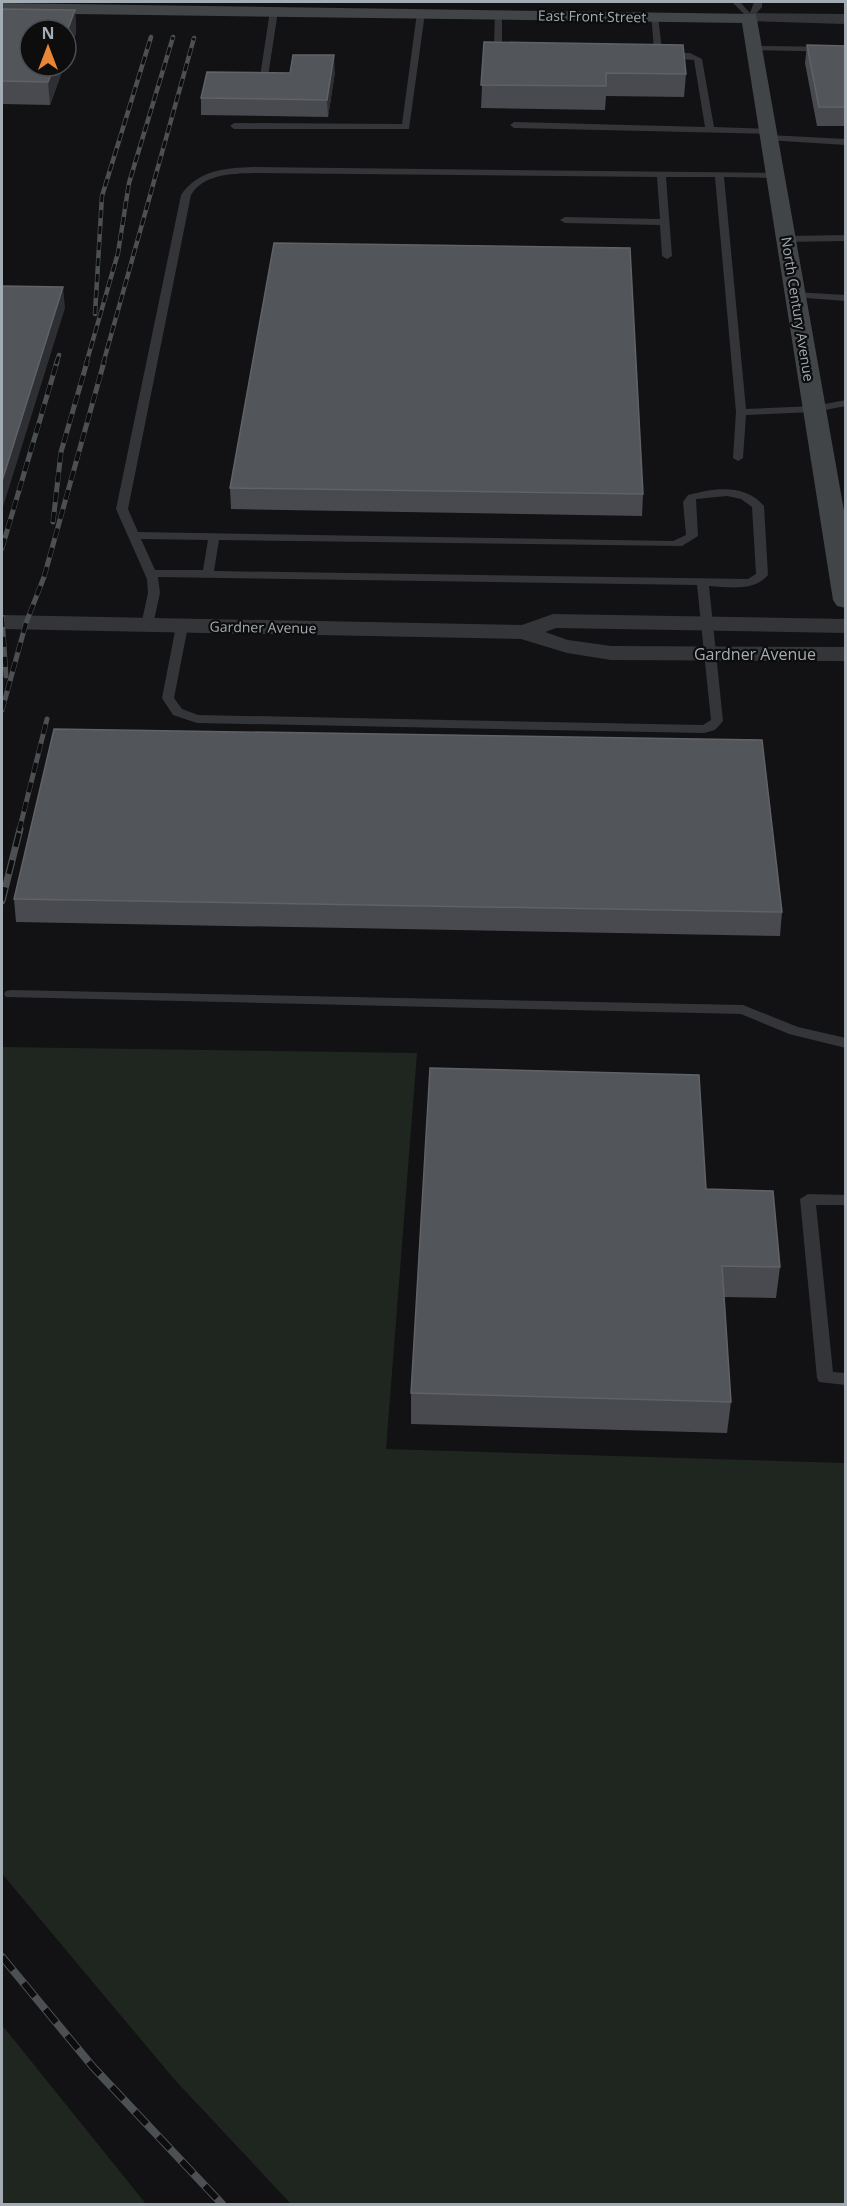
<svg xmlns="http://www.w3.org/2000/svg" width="847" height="2206" font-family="'Open Sans',sans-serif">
  <rect width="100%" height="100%" fill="#121214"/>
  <!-- green -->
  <path fill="#1f261f" d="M 2,1047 L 417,1053 L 386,1449 L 845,1463 L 845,2204 L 291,2204 L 174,2079 L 4,1876 L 2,1872 Z
    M 2,2025 L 146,2204 L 2,2204 Z"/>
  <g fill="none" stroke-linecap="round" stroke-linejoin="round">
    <!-- lane -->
    <path fill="#333538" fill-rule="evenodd" d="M 732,2 L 740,2 L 750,13 L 754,2 L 762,2 L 762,7 L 750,20 Z
      M 274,9 L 278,11 L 267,83 L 263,86 L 259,83 L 270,11 Z
      M 421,11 L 425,13 L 409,129 L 234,129 L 230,126 L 234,123 L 402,124 L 417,13 Z
      M 495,12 L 502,14 L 502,46 L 514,50 L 514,54 L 508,54 L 494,47 Z
      M 651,14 L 658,16 L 662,50 L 643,58 L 640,57 L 640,53 L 654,49 Z
      M 755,46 L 846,47 L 846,52 L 752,50 L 751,48 Z
      M 665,53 L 690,53 L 702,59 L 714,127 L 768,129 L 772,132 L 771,134 L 514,128 L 510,125 L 514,122 L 705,127 L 694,60 L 662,58 L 662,54 Z
      M 769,135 L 846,139 L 846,145 L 766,140 L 766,136 Z
      M 253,167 L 779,173 L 779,177 L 776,178 L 724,177 L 746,409 L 814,406 L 846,400 L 846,406 L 814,412 L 746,415 L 743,458 L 738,461 L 733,458 L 736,412 L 715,177 L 666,177 L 672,256 L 667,259 L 662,256 L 660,225 L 565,223 L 560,220 L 565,217 L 660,219 L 657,177 L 253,173 C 230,174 204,174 191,195 L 128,509 L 138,532 L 673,541 L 686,535 L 683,502 L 688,495 C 713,488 745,483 764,506 L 768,575 C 754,592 729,587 709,586 L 723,721 L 715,730 L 704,733 L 197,723 L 173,715 L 162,698 L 176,626 L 182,622 L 188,626 L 174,698 L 182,709 L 198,715 L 703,725 L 711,720 L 697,585 L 158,577 L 160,593 L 153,625 L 147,629 L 143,628 L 141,625 L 148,593 L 147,579 L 116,509 L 181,195 C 198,170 225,168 253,167 ZM 727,496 L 741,499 L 752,507 L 756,574 L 748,579 L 214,571 L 219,540 L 682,546 L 698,536 L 696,499 ZM 141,539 L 208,540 L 203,570 L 155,570 Z
      M 846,235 L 846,241 L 786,242 L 781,239 L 786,236 Z
      M 795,292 L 846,295 L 846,301 L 792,297 L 790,295 Z
      M 11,990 L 743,1005 L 798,1027 L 846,1038 L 846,1048 L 789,1034 L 741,1014 L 6,997 L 4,994 L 6,991 Z
      M 808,1194 L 846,1195 L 846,1205 L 816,1205 L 833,1372 L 846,1373 L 846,1385 L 819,1382 L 817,1378 L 800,1199 Z"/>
    <!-- street -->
    <path fill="#333538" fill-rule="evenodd" d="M 750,13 L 846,14 L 846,24 L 745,21 L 742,18 L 745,15 Z
      M 553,614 L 846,619 L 846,633 L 556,628 L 545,632 L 568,640 L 611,646 L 846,647 L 846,661 L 611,660 L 567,653 L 521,639 L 2,629 L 2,615 L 522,625 Z"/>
    <!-- secondary -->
    <path fill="#414548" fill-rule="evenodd" d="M 2,3 L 756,14 L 846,522 L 846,608 L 837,606 L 833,600 L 742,23 L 2,13 Z"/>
    <!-- rail-far3 casing -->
    <g stroke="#4c5053" stroke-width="4.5">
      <path id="rail-far3" d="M 95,314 L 102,196 L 151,37
        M 56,364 L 59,355
        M 86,364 L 118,253 L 129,183 L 173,37
        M 103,364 L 194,38"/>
    </g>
    <!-- rail-far2 casing -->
    <g stroke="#4c5053" stroke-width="5">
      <path id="rail-far2" d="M 53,522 L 61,452 L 87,362
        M 2,548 L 57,362
        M 2,617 L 6,676
        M 2,710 L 26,623 L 44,577 L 104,362
        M 19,831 L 47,719"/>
    </g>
    <!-- rail-far1 casing -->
    <g stroke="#4c5053" stroke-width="7">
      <path id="rail-far1" d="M 2,901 L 20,829"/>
    </g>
    <!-- rail casing -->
    <g stroke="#4c5053" stroke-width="8">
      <path id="rail" d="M 2,1957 L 93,2067 L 222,2204"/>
    </g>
    <!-- rail-far3 -->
    <use href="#rail-far3" stroke="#0d0d0e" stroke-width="3" stroke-dasharray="8" stroke-linecap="butt"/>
    <!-- rail-far2 -->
    <use href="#rail-far2" stroke="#0d0d0e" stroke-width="4" stroke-dasharray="10" stroke-linecap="butt"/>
    <!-- rail-far1 -->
    <use href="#rail-far1" stroke="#0d0d0e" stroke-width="4.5" stroke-dasharray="14" stroke-linecap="butt"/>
    <!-- rail -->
    <use href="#rail" stroke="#0d0d0e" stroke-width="6" stroke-dasharray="17" stroke-linecap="butt"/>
  </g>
  <!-- wall -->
  <path fill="#484a4f" d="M 2,9 L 75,10 L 76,33 L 66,62 L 66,30 L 64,66 L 50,105 L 2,104 Z
    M 484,42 L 686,74 L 684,97 L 606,96 L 605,110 L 481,108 Z
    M 807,45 L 846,46 L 846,126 L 817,126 L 805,63 Z
    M 335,72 L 328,117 L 201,115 L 201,98 Z
    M 230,488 L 643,494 L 642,516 L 231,509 Z
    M 14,899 L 782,912 L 780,936 L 16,922 Z
    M 706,1189 L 780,1267 L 776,1298 L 724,1297 L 731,1402 L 727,1433 L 411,1424 L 411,1393 Z"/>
  <!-- shaded-wall -->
  <path fill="#2e2f33" d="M 75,10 L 76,33 L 66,62 L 66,34 Z
    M 334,55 L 335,72 L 328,117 L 327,100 Z
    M 54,66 L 64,66 L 50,105 L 48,82 Z
    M 63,287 L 65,308 L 2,510 L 2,481 Z"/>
  <!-- building -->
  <path fill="#525559" stroke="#5f6267" stroke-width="1.5" d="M 2,9 L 75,10 L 66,34 L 66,30 L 30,30 L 30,66 L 54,66 L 48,82 L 2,81 Z
    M 484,42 L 683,45 L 686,74 L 606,73 L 606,86 L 481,85 Z
    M 807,45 L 846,46 L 846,107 L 819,107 Z
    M 293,55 L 334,55 L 327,100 L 201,98 L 207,72 L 290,73 Z
    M 274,243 L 630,248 L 643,494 L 230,488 Z
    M 2,286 L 63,287 L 2,481 Z
    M 54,729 L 762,740 L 782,912 L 14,899 Z
    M 430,1068 L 699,1075 L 706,1189 L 773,1191 L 780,1267 L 722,1266 L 731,1402 L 411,1393 Z"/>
  <g text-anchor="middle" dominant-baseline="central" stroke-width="4.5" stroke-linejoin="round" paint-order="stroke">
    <!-- far-street labels -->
    <g font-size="14" fill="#a4acb3" stroke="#0d0d0e">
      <text transform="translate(592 16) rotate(1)">East Front Street</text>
      <text transform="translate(798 309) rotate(81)">North Century Avenue</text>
      <text transform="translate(263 627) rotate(1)">Gardner Avenue</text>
    </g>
    <!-- street labels -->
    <g font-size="16" fill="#a4acb3" stroke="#0d0d0e">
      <text x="755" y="654">Gardner Avenue</text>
    </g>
  </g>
  <!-- border -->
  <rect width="847" height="2206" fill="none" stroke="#a4acb3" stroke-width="6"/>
  <!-- north arrow -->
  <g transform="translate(48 48)"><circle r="28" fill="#0d0d0e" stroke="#494d50" stroke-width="1.5"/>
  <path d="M0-4.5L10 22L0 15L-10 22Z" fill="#e78636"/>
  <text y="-9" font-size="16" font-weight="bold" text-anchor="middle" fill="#a4acb3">N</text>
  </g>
</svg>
